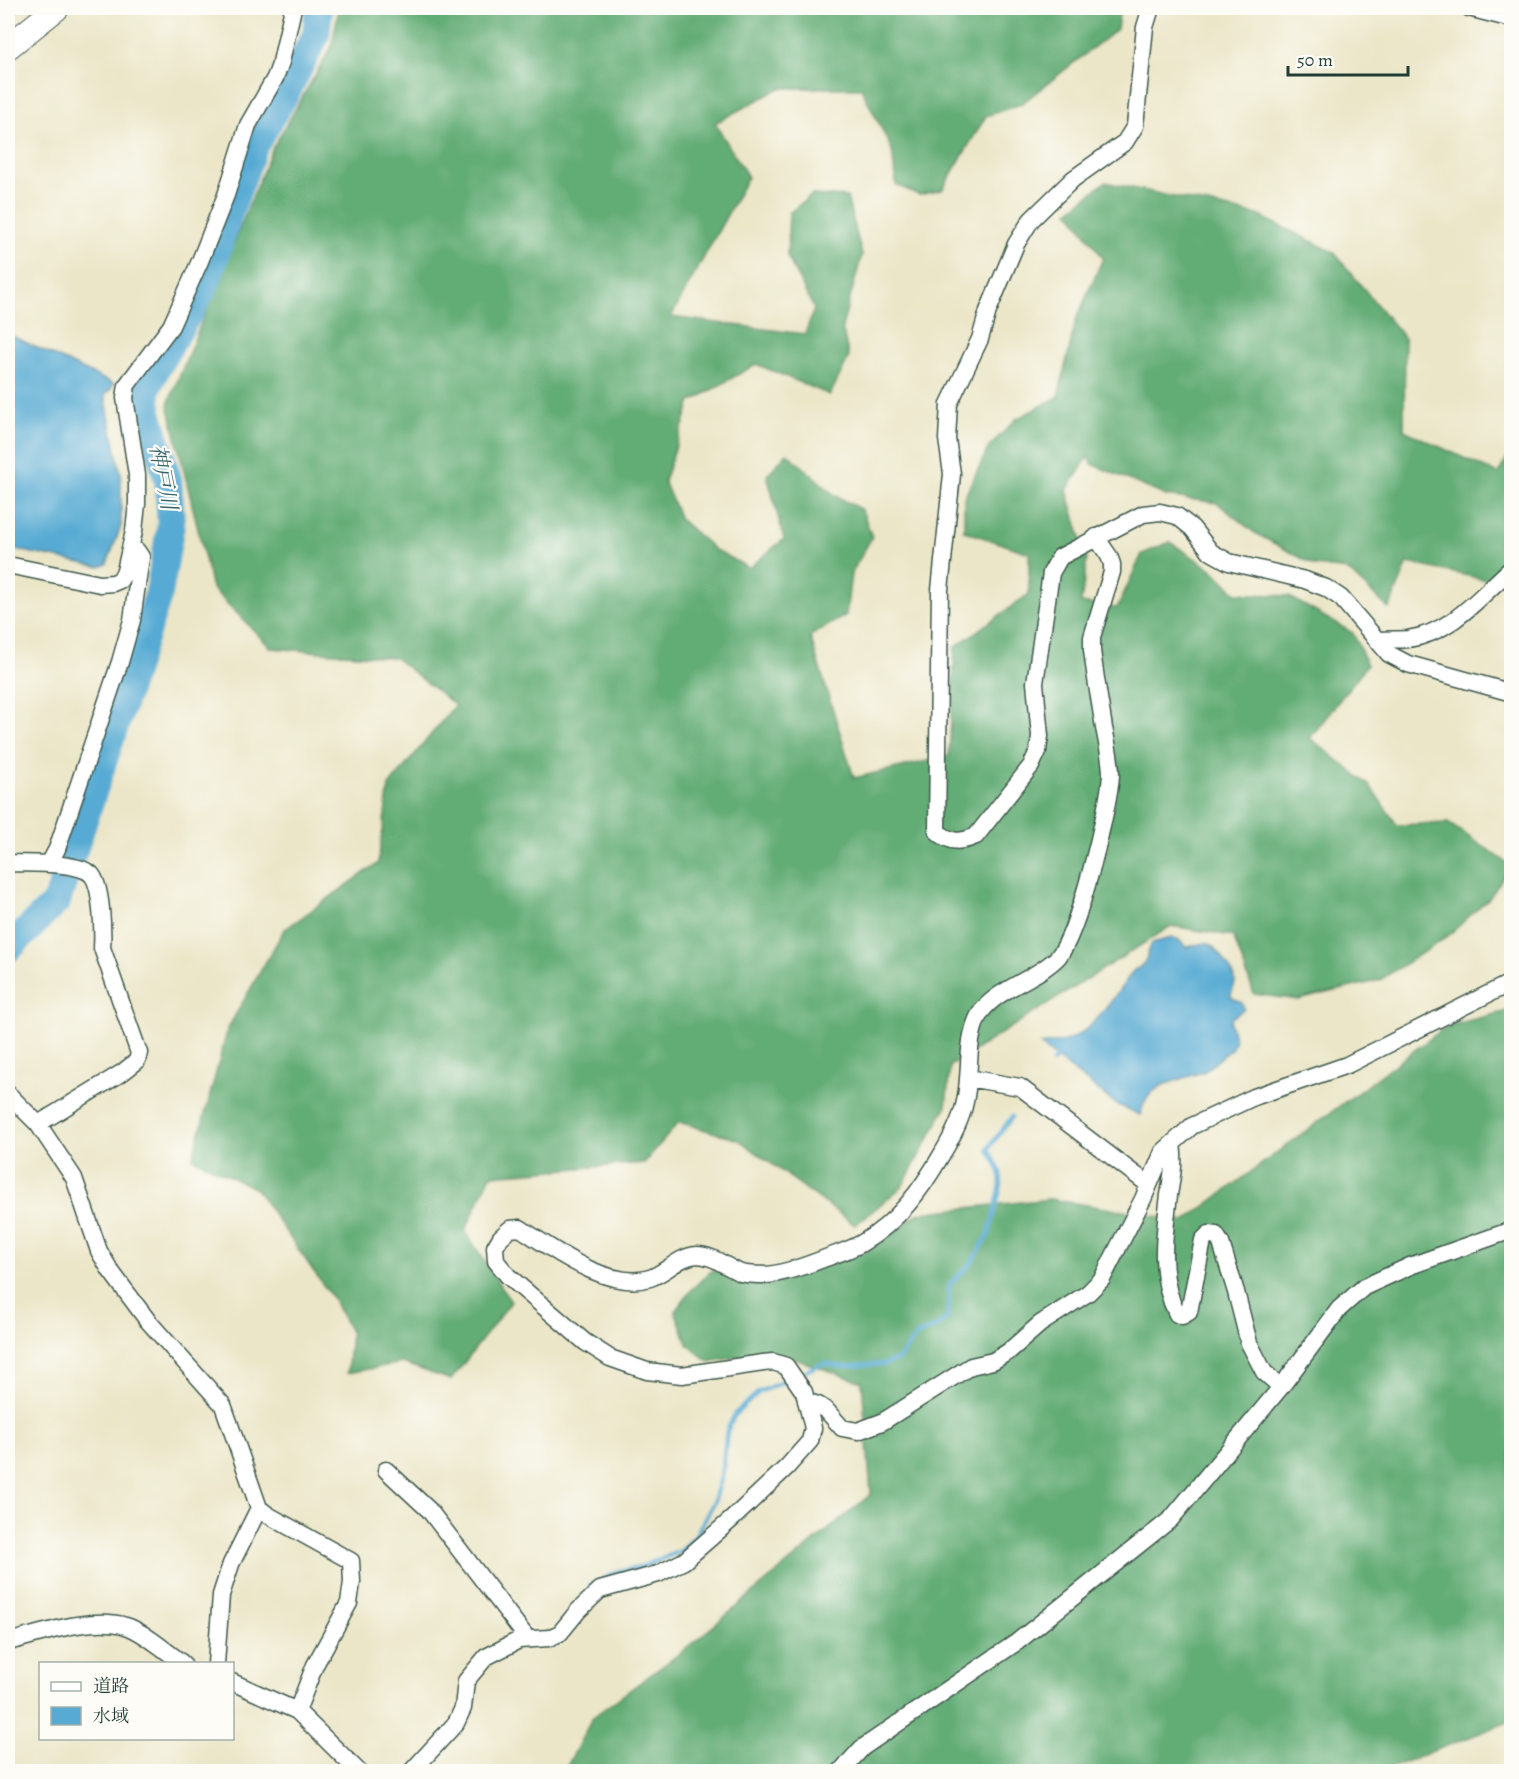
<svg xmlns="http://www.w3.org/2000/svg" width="1519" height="1779" font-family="Alegreya,'Noto Serif JP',serif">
  <rect width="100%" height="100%" fill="#fdfcf7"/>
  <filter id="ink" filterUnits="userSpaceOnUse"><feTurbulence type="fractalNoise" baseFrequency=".0167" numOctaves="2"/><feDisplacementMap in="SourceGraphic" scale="12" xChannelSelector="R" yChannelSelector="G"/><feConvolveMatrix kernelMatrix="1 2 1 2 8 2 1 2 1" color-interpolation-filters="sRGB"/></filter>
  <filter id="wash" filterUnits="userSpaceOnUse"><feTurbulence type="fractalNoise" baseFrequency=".008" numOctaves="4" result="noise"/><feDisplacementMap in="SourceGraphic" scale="24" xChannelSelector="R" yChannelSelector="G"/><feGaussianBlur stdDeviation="1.35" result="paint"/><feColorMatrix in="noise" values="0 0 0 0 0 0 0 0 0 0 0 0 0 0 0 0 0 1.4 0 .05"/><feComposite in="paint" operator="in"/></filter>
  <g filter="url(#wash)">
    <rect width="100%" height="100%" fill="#ebe6c8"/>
    <!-- forest -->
    <path fill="#62ac75" stroke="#407454" stroke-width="1.5" d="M 339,8 L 1120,8 L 1117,29 L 1021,104 L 986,116 L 942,190 L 919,195 L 896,185 L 892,150 L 861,88 L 780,88 L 715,123 L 748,177 L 671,317 L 805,334 L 814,309 L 787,256 L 789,213 L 812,195 L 847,197 L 862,255 L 842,327 L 849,357 L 830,395 L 756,364 L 691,402 L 664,481 L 680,519 L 715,550 L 749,568 L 784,539 L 767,475 L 787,453 L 836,496 L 862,510 L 872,537 L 851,574 L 846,615 L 810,636 L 854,778 L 949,756 L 955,647 L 1029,594 L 1029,553 L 964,531 L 964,498 L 989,447 L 1016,419 L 1058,397 L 1076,320 L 1103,258 L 1069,211 L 1105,182 L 1258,215 L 1334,252 L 1405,339 L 1404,430 L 1498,474 L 1511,451 L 1511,585 L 1408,563 L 1389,609 L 1347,570 L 1316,566 L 1255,533 L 1217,503 L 1166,496 L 1092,464 L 1088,457 L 1067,490 L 1087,559 L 1081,603 L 1117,608 L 1142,554 L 1170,542 L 1213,570 L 1236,593 L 1288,596 L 1353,633 L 1367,665 L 1310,738 L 1370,786 L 1397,825 L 1448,823 L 1511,865 L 1490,897 L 1447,937 L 1380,980 L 1299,1000 L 1254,994 L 1233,936 L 1171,926 L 950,1066 L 946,1107 L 902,1187 L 855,1225 L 739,1140 L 679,1122 L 644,1163 L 491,1175 L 465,1231 L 511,1302 L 451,1380 L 402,1363 L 347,1373 L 351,1334 L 333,1299 L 256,1189 L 193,1158 L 228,1028 L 284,930 L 378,863 L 389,786 L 455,705 L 395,658 L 271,648 L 212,588 L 168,404 L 272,149 L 331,48 Z
      M 1511,1010 L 1511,1721 L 1382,1771 L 564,1772 L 593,1717 L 687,1648 L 871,1494 L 862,1382 L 786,1356 L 757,1354 L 709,1362 L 688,1345 L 675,1311 L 693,1288 L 712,1270 L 764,1286 L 807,1273 L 868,1250 L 919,1213 L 1050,1199 L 1185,1221 L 1447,1026 Z"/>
    <!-- water -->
    <path fill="#57aad3" stroke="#3b7484" stroke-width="1.5" d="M 8,334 L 114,384 L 109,392 L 107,391 L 105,396 L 121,474 L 121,526 L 107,564 L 100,567 L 8,548 Z
      M 1171,938 L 1178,939 L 1186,947 C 1194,947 1202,941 1209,944 C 1217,947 1236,975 1235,983 C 1234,988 1231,992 1231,997 L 1242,1003 L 1244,1009 L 1232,1018 L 1230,1023 L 1235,1040 L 1232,1048 L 1205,1071 L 1163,1085 L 1151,1093 L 1144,1103 L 1140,1115 L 1116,1104 L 1040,1045 C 1049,1043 1059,1043 1068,1040 C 1095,1030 1117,992 1134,970 C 1148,964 1146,956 1152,943 Z"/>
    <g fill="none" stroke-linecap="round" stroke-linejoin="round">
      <!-- stream -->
      <path stroke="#57aad3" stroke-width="4.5" d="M 1053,1062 L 1059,1054
        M 797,1375 L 824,1363 L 840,1367 L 885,1364 L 898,1360 L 916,1336 L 938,1326 L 948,1317 L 949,1285 L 972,1262 L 989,1234 L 1001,1185 L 1000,1171 L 988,1149 L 1012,1117
        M 590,1586 L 619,1571 L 639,1568 L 681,1551 L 695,1537 L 714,1502 L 722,1475 L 727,1431 L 735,1414 L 759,1392 L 789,1379"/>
      <!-- river -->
      <path stroke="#57aad3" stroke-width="28" d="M 8,949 L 57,901 L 159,593 L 171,524 L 168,480 L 148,413 L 146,391 L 157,367 L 206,284 L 229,213 L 254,146 L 286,93 L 316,35 L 319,8"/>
    </g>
  </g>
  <g filter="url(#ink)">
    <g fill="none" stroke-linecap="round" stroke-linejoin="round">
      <!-- street casing -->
      <g stroke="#3e564a" stroke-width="19">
        <path id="street" d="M 1151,8 L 1145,27 L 1135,126 L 1125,142 L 1073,179 L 1031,220 L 1016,244 L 988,311 L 980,339 L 949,404 L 947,439 L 952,474 L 940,590 L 937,831 C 950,843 960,843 976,836 L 1031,766 L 1038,751 L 1040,736 L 1035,683 L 1051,573 L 1060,557 L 1143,514 L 1160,512 L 1177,516 L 1192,528 L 1211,552 L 1229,562 L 1305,580 L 1326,588 L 1341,598 L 1389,654 L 1408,664 L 1505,691 L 1512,690
          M 1469,8 L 1512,19
          M 8,565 L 100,584 L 113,583 L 120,580 L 125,571 L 134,531 L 137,504 L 137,475 L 125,398 L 127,385 L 171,326 L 200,261 L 226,195 L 248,125 L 275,78 L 281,62 L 293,8
          M 1379,640 C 1388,639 1398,640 1408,639 C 1452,633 1480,596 1512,568
          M 8,863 C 27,864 76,861 91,874 C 102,885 103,932 102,948 L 139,1053 L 137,1061 L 123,1072 L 38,1124
          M 49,864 L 57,849 L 120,662 L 132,620 L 141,557 L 137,551 L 130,549
          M 968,1078 L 1020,1087 L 1149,1185
          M 8,1094 L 38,1124 L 74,1178 L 99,1251 L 110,1270 L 148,1321 L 223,1405 L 259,1508 L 268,1515 L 351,1561 L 352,1582 L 349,1603 L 315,1665 L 297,1711 L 359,1772
          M 1172,1144 C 1175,1162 1172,1177 1169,1195 C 1164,1235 1158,1277 1177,1314 L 1182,1316 L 1189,1312 L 1203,1240 L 1209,1234 L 1216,1235 L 1221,1243 L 1236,1292 L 1249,1343 L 1264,1372 L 1281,1387
          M 806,1401 L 818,1405 L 827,1411 L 842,1428 L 858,1431 L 882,1422 L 971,1366 L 993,1361 L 1008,1352 L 1040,1324 L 1088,1293 L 1102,1279 L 1143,1199 L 1163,1152 L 1192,1126 L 1254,1097 L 1347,1065 L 1512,982
          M 386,1470 L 429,1510 L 527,1638
          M 8,1642 C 40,1634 93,1615 126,1626 C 141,1630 169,1653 183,1664
          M 216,1664 L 221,1595 L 231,1564 L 259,1508
          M 232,1682 L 297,1711
          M 411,1772 L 456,1723 L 463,1708 L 466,1681 L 486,1657 L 519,1640 L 549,1638 L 560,1633 L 578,1611 L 600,1590 L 658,1574 L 684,1561 L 732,1519 L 787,1467 L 810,1441 L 813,1428 L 804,1392 L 786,1366 L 773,1362 L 763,1363 L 682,1375 L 647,1371 L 610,1358 L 585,1342 L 508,1276 L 496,1261 L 495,1247 L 501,1237 L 510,1229 L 520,1228 C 553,1249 608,1291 650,1278 C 666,1273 679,1256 697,1255 C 713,1255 726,1267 741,1273 C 748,1275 759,1275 767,1275 C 786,1273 805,1266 823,1259 C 836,1254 850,1250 862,1243 C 898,1222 922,1189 942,1154 C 951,1139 960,1122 964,1106 C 972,1077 965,1044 978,1017 C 992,990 1036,980 1058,957 C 1078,935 1109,807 1111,775 C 1111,760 1107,743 1104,728 C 1100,702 1095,676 1092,650 L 1092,637 L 1112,572 L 1112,564 L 1109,556 L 1096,537
          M 840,1772 L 862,1748 L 1017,1642 L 1171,1519 L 1281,1387 L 1339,1309 L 1364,1287 L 1410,1266 L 1512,1230"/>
      </g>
      <!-- secondary casing -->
      <g stroke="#3e564a" stroke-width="26">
        <path id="secondary" d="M 8,47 L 57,8"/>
      </g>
      <!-- street -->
      <use href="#street" stroke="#fff" stroke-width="16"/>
      <!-- secondary -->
      <use href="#secondary" stroke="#fff" stroke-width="24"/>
    </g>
  </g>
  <g text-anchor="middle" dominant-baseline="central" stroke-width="4.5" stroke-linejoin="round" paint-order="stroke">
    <!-- water labels -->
    <g font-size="22" font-style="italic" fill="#33636c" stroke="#fdfcf7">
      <text transform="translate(163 477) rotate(79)">神戸川</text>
    </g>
  </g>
  <!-- margin -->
  <rect width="1519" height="1779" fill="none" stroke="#fdfcf7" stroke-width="30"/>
  <!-- legend -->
  <rect x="39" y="1662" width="195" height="78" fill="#fdfcf7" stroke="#a4b0a9" stroke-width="1.5"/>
  <rect x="51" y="1682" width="30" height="9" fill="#ffffff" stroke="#a4b0a9" stroke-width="1.5"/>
  <text x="93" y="1692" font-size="18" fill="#1f3d34">道路</text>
  <rect x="51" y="1707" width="30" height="18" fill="#57aad3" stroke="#a4b0a9" stroke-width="1.5"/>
  <text x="93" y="1722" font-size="18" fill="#1f3d34">水域</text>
  <!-- scale -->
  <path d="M1288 66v9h120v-9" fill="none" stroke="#1f3d34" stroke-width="3"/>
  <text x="1297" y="66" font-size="18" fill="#1f3d34" stroke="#fdfcf7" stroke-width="4.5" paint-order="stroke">50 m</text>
</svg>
